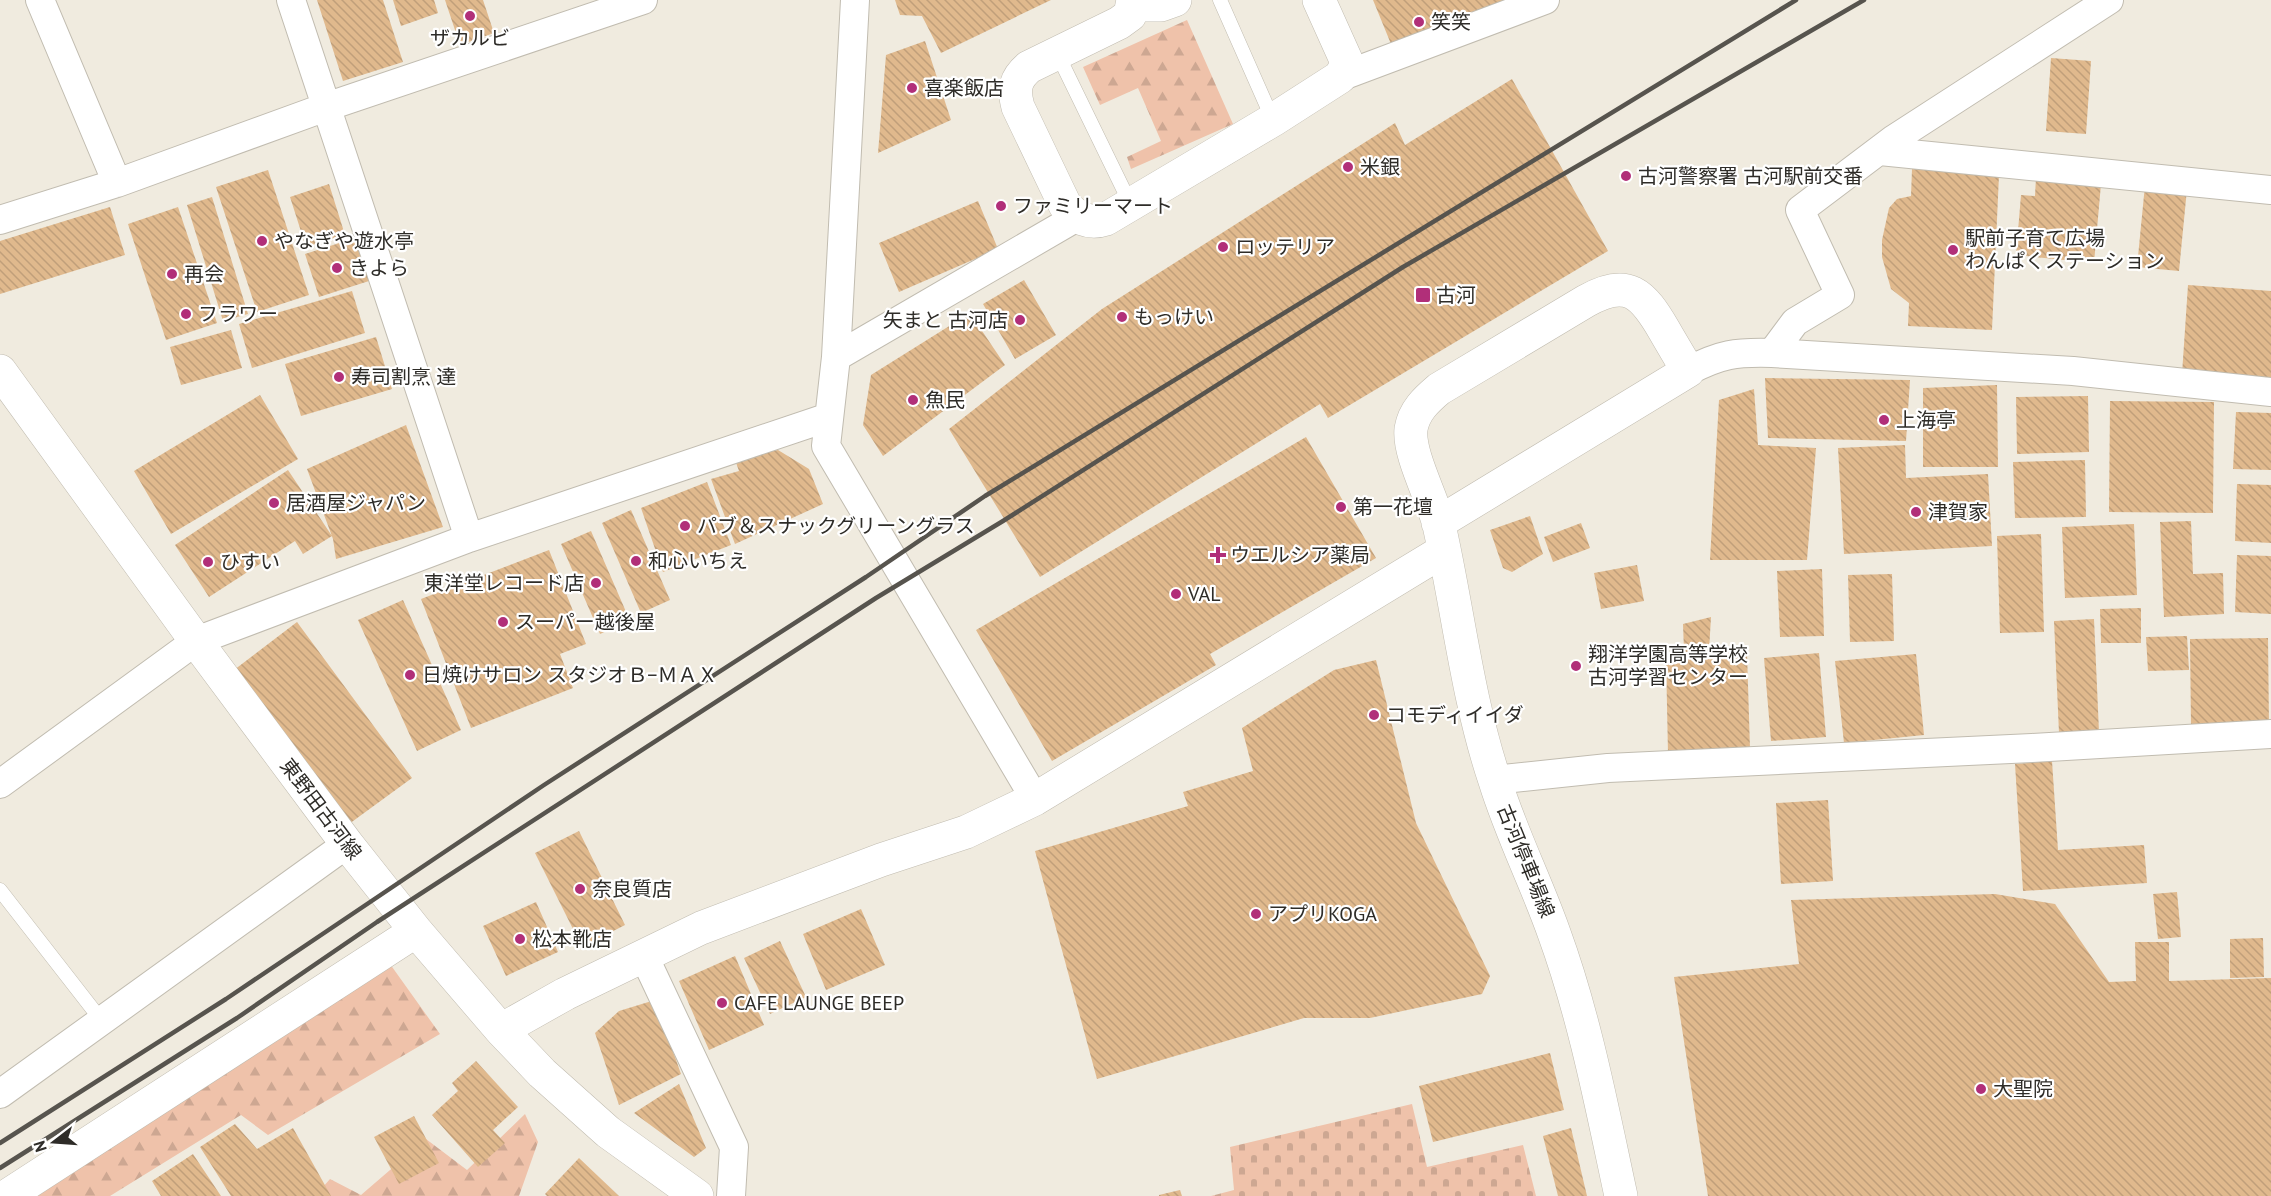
<svg xmlns="http://www.w3.org/2000/svg" width="2271" height="1196" font-family="'PT Sans','Noto Sans JP',sans-serif">
  <defs>
    <pattern id="forest-firs" width="22" height="20" patternUnits="userSpaceOnUse" patternTransform="scale(1.5)"><rect width="22" height="20" fill="#efc2aa"/><path d="M5 1l3.5 6h-7zM16 11l3.5 6h-7z" fill="#cda792"/></pattern>
    <pattern id="cemetery-stones" width="16" height="16" patternUnits="userSpaceOnUse" patternTransform="scale(1.5)"><rect width="16" height="16" fill="#efc2aa"/><path d="M2 7V4a2 2 0 0 1 4 0v3zM10 15v-3a2 2 0 0 1 4 0v3z" fill="#cda792"/></pattern>
    <pattern id="building-back-hatch" width="6" height="6" patternUnits="userSpaceOnUse" patternTransform="scale(1.5)"><rect width="6" height="6" fill="#e0b98d"/><path d="M-1 5l2 2M0 0l6 6M5-1l2 2" fill="none" stroke="#c09f7a"/></pattern>
  </defs>
  <rect width="100%" height="100%" fill="#f0ebdf"/>
  <!-- forest -->
  <path fill="url(#forest-firs)" d="M 1187,20 L 1233,124 L 1131,169 L 1127,157 L 1161,141 L 1138,88 L 1100,105 L 1083,67 Z
    M 390,964 L 440,1034 L 268,1135 L 241,1115 L 110,1196 L 27,1196 Z
    M 525,1114 L 538,1142 L 519,1196 L 315,1196 L 330,1179 L 361,1195 L 426,1139 L 467,1170 Z"/>
  <!-- cemetery -->
  <path fill="url(#cemetery-stones)" d="M 1412,1104 L 1427,1167 L 1523,1145 L 1536,1196 L 1211,1196 L 1234,1190 L 1230,1147 Z"/>
  <!-- building -->
  <path fill="url(#building-back-hatch)" d="M 317,0 L 383,0 L 403,62 L 343,81 Z
    M 393,0 L 434,0 L 438,13 L 401,26 Z
    M 445,0 L 483,0 L 494,33 L 460,45 Z
    M 895,0 L 1051,0 L 941,53 L 922,16 L 900,15 Z
    M 1373,0 L 1519,0 L 1391,44 Z
    M 925,41 L 951,120 L 878,153 L 886,55 Z
    M 2051,58 L 2091,61 L 2086,134 L 2046,131 Z
    M 1512,79 L 1608,251 L 1328,418 L 1320,404 L 1040,577 L 949,429 L 1102,309 L 1378,134 L 1395,123 L 1405,145 Z
    M 1912,169 L 1999,175 L 1992,330 L 1908,326 L 1909,303 L 1891,289 L 1882,257 L 1882,240 L 1889,208 L 1897,199 L 1911,196 Z
    M 268,170 L 309,295 L 257,312 L 216,187 Z
    M 2036,177 L 2101,184 L 2094,263 L 2016,255 L 2021,195 L 2035,196 Z
    M 329,184 L 345,235 L 306,247 L 290,197 Z
    M 2145,185 L 2187,189 L 2179,271 L 2137,267 Z
    M 212,197 L 248,314 L 223,321 L 187,205 Z
    M 978,201 L 998,249 L 899,292 L 879,243 Z
    M 110,207 L 125,255 L 0,294 L 0,241 Z
    M 178,207 L 217,323 L 166,340 L 128,224 Z
    M 355,238 L 369,281 L 319,297 L 305,254 Z
    M 1024,280 L 1056,335 L 1015,359 L 983,304 Z
    M 2188,285 L 2271,291 L 2271,381 L 2182,374 Z
    M 352,291 L 365,333 L 252,368 L 239,324 Z
    M 970,313 L 1005,365 L 883,456 L 863,425 L 871,375 Z
    M 231,330 L 242,368 L 181,385 L 170,347 Z
    M 376,337 L 392,389 L 301,416 L 285,364 Z
    M 1765,378 L 1910,380 L 1906,441 L 1768,438 Z
    M 1997,385 L 1998,467 L 1923,467 L 1923,388 Z
    M 1754,389 L 1758,445 L 1816,448 L 1807,560 L 1710,560 L 1719,400 Z
    M 260,395 L 298,459 L 171,534 L 134,471 Z
    M 2088,396 L 2089,452 L 2017,454 L 2016,397 Z
    M 2110,401 L 2214,402 L 2213,513 L 2109,512 Z
    M 2236,412 L 2271,413 L 2271,470 L 2233,469 Z
    M 406,425 L 443,527 L 336,559 L 333,539 L 307,469 Z
    M 1306,437 L 1376,558 L 1210,654 L 1216,665 L 1052,761 L 976,630 Z
    M 1905,445 L 1906,478 L 1988,474 L 1992,546 L 1844,554 L 1838,448 Z
    M 778,450 L 809,469 L 823,504 L 735,544 L 711,479 L 739,471 L 734,457 Z
    M 2085,460 L 2086,517 L 2015,518 L 2013,462 Z
    M 288,470 L 332,536 L 303,554 L 295,541 L 209,597 L 175,545 Z
    M 707,482 L 731,545 L 663,572 L 641,508 Z
    M 2237,484 L 2271,485 L 2271,543 L 2235,541 Z
    M 631,510 L 670,600 L 641,613 L 602,523 Z
    M 1530,516 L 1543,554 L 1512,572 L 1503,568 L 1490,530 Z
    M 2191,521 L 2193,574 L 2223,573 L 2224,614 L 2164,617 L 2160,522 Z
    M 1581,523 L 1590,548 L 1553,562 L 1544,537 Z
    M 2134,524 L 2137,595 L 2065,598 L 2062,527 Z
    M 591,531 L 630,621 L 600,634 L 561,544 Z
    M 2041,534 L 2044,632 L 2000,633 L 1997,536 Z
    M 549,550 L 586,644 L 560,654 L 573,688 L 471,728 L 421,599 Z
    M 2237,555 L 2271,556 L 2271,614 L 2235,612 Z
    M 1637,565 L 1644,601 L 1601,609 L 1594,573 Z
    M 1822,569 L 1824,636 L 1780,637 L 1777,571 Z
    M 1892,574 L 1894,641 L 1850,642 L 1848,575 Z
    M 403,600 L 461,730 L 417,751 L 358,620 Z
    M 2141,608 L 2141,643 L 2101,643 L 2100,609 Z
    M 1711,617 L 1709,651 L 1747,653 L 1750,749 L 1668,754 L 1666,657 L 1684,651 L 1683,624 Z
    M 2094,619 L 2099,732 L 2059,733 L 2054,621 Z
    M 297,622 L 412,778 L 349,824 L 234,670 Z
    M 2187,636 L 2189,670 L 2148,671 L 2146,637 Z
    M 2268,638 L 2269,726 L 2191,727 L 2190,639 Z
    M 1819,653 L 1826,737 L 1771,741 L 1764,658 Z
    M 1916,654 L 1924,735 L 1844,743 L 1835,661 Z
    M 1376,660 L 1416,823 L 1490,976 L 1482,994 L 1370,1018 L 1304,1018 L 1097,1079 L 1035,851 L 1188,806 L 1183,792 L 1253,771 L 1242,728 L 1334,670 Z
    M 2052,761 L 2058,850 L 2144,845 L 2147,883 L 2023,891 L 2015,764 Z
    M 1828,800 L 1833,881 L 1781,884 L 1776,803 Z
    M 579,831 L 625,925 L 582,947 L 535,853 Z
    M 2177,892 L 2181,937 L 2158,939 L 2153,894 Z
    M 1995,894 L 2055,904 L 2109,982 L 2136,981 L 2135,942 L 2169,942 L 2169,981 L 2271,978 L 2271,1196 L 1708,1196 L 1674,977 L 1799,964 L 1791,900 Z
    M 536,902 L 558,952 L 506,976 L 483,926 Z
    M 861,909 L 885,965 L 826,990 L 803,934 Z
    M 2263,938 L 2264,977 L 2230,978 L 2230,939 Z
    M 780,941 L 806,997 L 770,1014 L 744,958 Z
    M 735,956 L 764,1025 L 709,1050 L 679,981 Z
    M 655,1000 L 681,1074 L 619,1105 L 595,1033 L 619,1011 Z
    M 1550,1053 L 1564,1110 L 1433,1142 L 1419,1086 Z
    M 476,1061 L 518,1107 L 493,1130 L 505,1143 L 478,1167 L 432,1115 L 458,1091 L 452,1083 Z
    M 679,1084 L 706,1148 L 694,1157 L 634,1113 Z
    M 414,1116 L 439,1163 L 399,1184 L 374,1137 Z
    M 235,1124 L 257,1149 L 293,1128 L 331,1196 L 231,1196 L 200,1147 Z
    M 1571,1128 L 1587,1196 L 1558,1196 L 1543,1136 Z
    M 193,1154 L 221,1196 L 161,1196 L 152,1181 Z
    M 579,1158 L 619,1196 L 547,1196 L 545,1194 Z
    M 1180,1190 L 1182,1196 L 1159,1196 L 1159,1195 Z"/>
  <g fill="none" stroke-linecap="round" stroke-linejoin="round">
    <!-- lane casing -->
    <g stroke="#c1bcb0" stroke-width="15">
      <path id="lane" d="M 1220,0 L 1273,120
        M 1057,53 L 1131,205
        M 0,890 L 102,1021"/>
    </g>
    <!-- street casing -->
    <g stroke="#c1bcb0" stroke-width="30">
      <path id="street" d="M 40,0 L 117,183
        M 291,0 L 469,538
        M 855,0 L 836,357 L 826,446 L 1035,799
        M 1340,77 L 1545,0
        M 1880,151 L 2271,190
        M 0,220 L 117,183 L 326,107 L 643,0
        M 1772,353 L 1795,322 L 1840,295 L 1800,210 L 1894,139 L 2109,0
        M 836,357 L 1077,217
        M 1688,371 C 1721,354 1735,352 1772,353 L 2073,371 L 2271,392
        M 1494,780 L 1608,768 L 2032,748 L 2271,734
        M 0,784 L 196,641 L 469,538 L 829,417
        M 644,956 L 734,1147 L 731,1196
        M 0,1094 L 347,844"/>
    </g>
    <!-- secondary casing -->
    <g stroke="#c1bcb0" stroke-width="34">
      <path id="secondary" d="M 1133,0 L 1130,15 L 1119,23 L 1029,67 C 1015,79 1013,89 1018,107 L 1065,205 C 1077,218 1088,225 1106,219 L 1273,120 L 1340,77 L 1345,68 L 1346,60 L 1319,0
        M 1141,0 L 1147,5 L 1161,5 L 1175,0
        M 0,371 L 196,641 L 347,844 L 416,931 L 501,1030 L 542,1073 L 608,1132 L 697,1196
        M 1438,523 L 1688,371 C 1680,357 1672,344 1664,330 C 1643,294 1628,277 1586,301 L 1439,389 C 1426,400 1414,411 1411,429 C 1408,454 1433,499 1439,525 C 1458,609 1467,698 1495,781 C 1511,833 1536,882 1554,933 C 1585,1018 1602,1108 1621,1196
        M 501,1030 L 565,994 L 701,928 L 881,860 L 966,832 L 1035,799 L 1443,551
        M 7,1196 L 416,931"/>
    </g>
    <!-- lane -->
    <use href="#lane" stroke="#fff" stroke-width="14"/>
    <!-- street -->
    <use href="#street" stroke="#fff" stroke-width="28"/>
    <!-- secondary -->
    <use href="#secondary" stroke="#fff" stroke-width="33"/>
    <!-- rail -->
    <path stroke="#57544e" stroke-width="4.5" d="M 0,1143 L 226,999 L 544,785 L 866,577 L 985,496 L 1796,0
      M 0,1168 L 237,1018 L 377,922 L 876,598 L 1003,521 L 1403,267 L 1864,0"/>
  </g>
  <!-- markers -->
  <g fill="#b12f79" stroke="#fff" stroke-width="2">
    <circle cx="470" cy="16" r="6"/>
    <circle cx="1419" cy="22" r="6"/>
    <circle cx="912" cy="88" r="6"/>
    <circle cx="1348" cy="167" r="6"/>
    <circle cx="1626" cy="176" r="6"/>
    <circle cx="1001" cy="206" r="6"/>
    <circle cx="262" cy="241" r="6"/>
    <circle cx="1223" cy="247" r="6"/>
    <circle cx="1953" cy="250" r="6"/>
    <circle cx="337" cy="268" r="6"/>
    <circle cx="172" cy="274" r="6"/>
    <rect x="1415" y="287" width="16" height="16" rx="3"/>
    <circle cx="186" cy="314" r="6"/>
    <circle cx="1122" cy="317" r="6"/>
    <circle cx="1020" cy="320" r="6"/>
    <circle cx="339" cy="377" r="6"/>
    <circle cx="913" cy="400" r="6"/>
    <circle cx="1884" cy="420" r="6"/>
    <circle cx="274" cy="503" r="6"/>
    <circle cx="1341" cy="507" r="6"/>
    <circle cx="1916" cy="512" r="6"/>
    <circle cx="685" cy="526" r="6"/>
    <path d="M1215 546h6v6h6v6h-6v6h-6v-6h-6v-6h6z"/>
    <circle cx="636" cy="561" r="6"/>
    <circle cx="208" cy="562" r="6"/>
    <circle cx="596" cy="583" r="6"/>
    <circle cx="1176" cy="594" r="6"/>
    <circle cx="503" cy="622" r="6"/>
    <circle cx="1576" cy="666" r="6"/>
    <circle cx="410" cy="675" r="6"/>
    <circle cx="1374" cy="715" r="6"/>
    <circle cx="580" cy="889" r="6"/>
    <circle cx="1256" cy="914" r="6"/>
    <circle cx="520" cy="939" r="6"/>
    <circle cx="722" cy="1003" r="6"/>
    <circle cx="1981" cy="1089" r="6"/>
  </g>
  <g text-anchor="middle" dominant-baseline="central" stroke-width="4.5" stroke-linejoin="round" paint-order="stroke">
    <!-- poi labels -->
    <g font-size="20" fill="#2e2c28" stroke="#fff" text-anchor="start">
      <text x="1431" y="22">笑笑</text>
      <text x="470" y="38" text-anchor="middle">ザカルビ</text>
      <text x="924" y="88">喜楽飯店</text>
      <text x="1360" y="167">米銀</text>
      <text x="1638" y="176">古河警察署 古河駅前交番</text>
      <text x="1013" y="206">ファミリーマート</text>
      <text x="1965" y="238">駅前子育て広場<tspan x="1965" dy="23">わんぱくステーション</tspan></text>
      <text x="274" y="241">やなぎや遊水亭</text>
      <text x="1235" y="247">ロッテリア</text>
      <text x="349" y="268">きよら</text>
      <text x="184" y="274">再会</text>
      <text x="1436" y="295">古河</text>
      <text x="198" y="314">フラワー</text>
      <text x="1134" y="317">もっけい</text>
      <text x="1008" y="320" text-anchor="end">矢まと 古河店</text>
      <text x="351" y="377">寿司割烹 達</text>
      <text x="925" y="400">魚民</text>
      <text x="1896" y="420">上海亭</text>
      <text x="286" y="503">居酒屋ジャパン</text>
      <text x="1353" y="507">第一花壇</text>
      <text x="1928" y="512">津賀家</text>
      <text x="697" y="526">パブ＆スナックグリーングラス</text>
      <text x="1230" y="555">ウエルシア薬局</text>
      <text x="648" y="561">和心いちえ</text>
      <text x="220" y="562">ひすい</text>
      <text x="584" y="583" text-anchor="end">東洋堂レコード店</text>
      <text x="1188" y="594">VAL</text>
      <text x="515" y="622">スーパー越後屋</text>
      <text x="1588" y="654">翔洋学園高等学校<tspan x="1588" dy="23">古河学習センター</tspan></text>
      <text x="422" y="675">日焼けサロン スタジオＢ−ＭＡＸ</text>
      <text x="1386" y="715">コモディイイダ</text>
      <text x="592" y="889">奈良質店</text>
      <text x="1268" y="914">アプリKOGA</text>
      <text x="532" y="939">松本靴店</text>
      <text x="734" y="1003">CAFE LAUNGE BEEP</text>
      <text x="1993" y="1089">大聖院</text>
    </g>
    <!-- street labels -->
    <g font-size="20" fill="#2e2c28" stroke="#fff">
      <text transform="translate(321 809) rotate(53)">東野田古河線</text>
      <text transform="translate(1526 861) rotate(68)">古河停車場線</text>
    </g>
  </g>
  <!-- north arrow -->
  <g transform="translate(54 1142) rotate(253)" stroke="#ffffff" stroke-width="4.5" paint-order="stroke">
  <path d="M0-4.5L10 22L0 15L-10 22Z" fill="#2e2c28"/>
  <text y="-9" font-size="16" font-weight="bold" text-anchor="middle" fill="#2e2c28">N</text>
  </g>
</svg>
